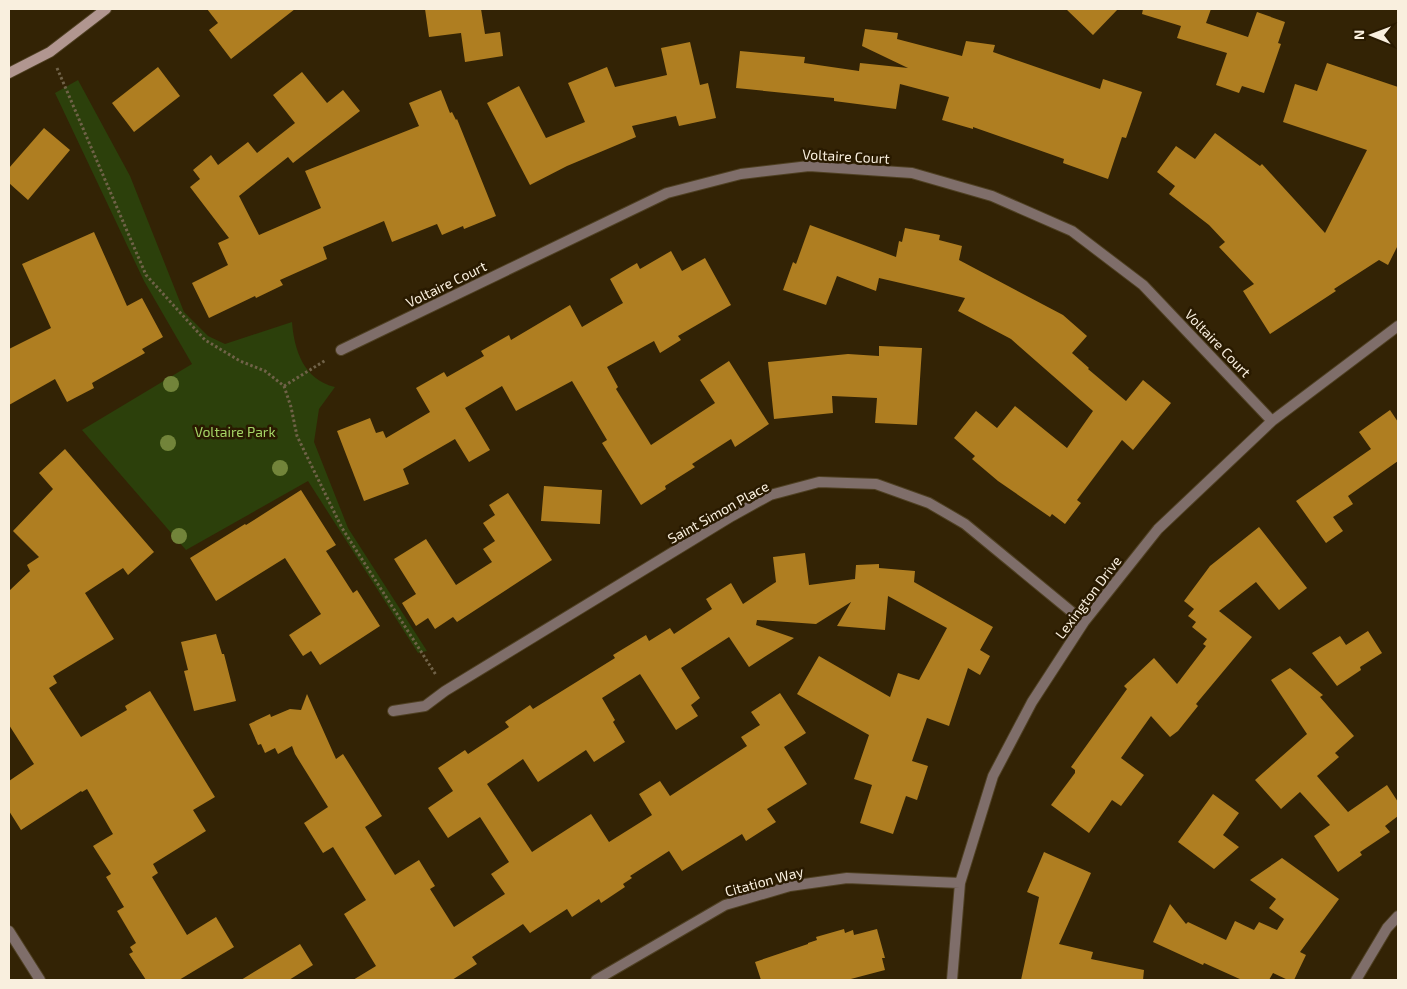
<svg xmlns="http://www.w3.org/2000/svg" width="1407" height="989" font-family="'Exo 2',sans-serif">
  <rect width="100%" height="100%" fill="#332305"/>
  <!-- green -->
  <path fill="#2c400b" d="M 78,80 L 130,176 L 184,312 L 208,336 L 225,344 L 292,322 C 294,350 304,380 335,387 L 319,409 L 314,442 L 348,528 L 427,651 L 418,653 L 308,481 L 186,550 L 82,430 L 192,364 L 144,281 L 55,93 Z"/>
  <!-- building -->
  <path fill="#af7e21" d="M 207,9 L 295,9 L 231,59 L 209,30 L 218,23 Z
    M 425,9 L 481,9 L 485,34 L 500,32 L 503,56 L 465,62 L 461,33 L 429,37 Z
    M 1066,9 L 1118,9 L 1093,35 Z
    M 1143,9 L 1211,9 L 1206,23 L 1248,37 L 1257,12 L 1285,22 L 1278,43 L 1281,44 L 1264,93 L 1242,86 L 1239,93 L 1216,85 L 1227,53 L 1177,38 L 1181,26 L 1142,14 Z
    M 865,29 L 898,33 L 897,39 L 962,56 L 966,41 L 995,45 L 993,52 L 1100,89 L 1103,79 L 1142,92 L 1126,138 L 1122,137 L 1108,179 L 1063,163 L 1064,159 L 973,127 L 973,129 L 942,120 L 949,97 L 900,84 L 896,109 L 834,101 L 834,98 L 736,88 L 740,51 L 805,57 L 804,63 L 859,71 L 860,63 L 908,68 L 862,46 Z
    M 690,42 L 700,85 L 708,83 L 716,118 L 679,126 L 676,116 L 632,126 L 636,137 L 567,166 L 530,185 L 487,103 L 519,86 L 546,138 L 585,122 L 568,83 L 607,67 L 615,87 L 667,75 L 661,48 Z
    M 1327,63 L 1398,87 L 1398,245 L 1388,265 L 1379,260 L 1334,289 L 1336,291 L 1270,334 L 1243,291 L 1254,284 L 1219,247 L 1225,242 L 1209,225 L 1169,194 L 1175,186 L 1157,172 L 1176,146 L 1195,159 L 1215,133 L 1260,166 L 1262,164 L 1325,233 L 1367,150 L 1283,122 L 1295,84 L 1317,91 Z
    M 158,67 L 180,96 L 134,132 L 112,103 Z
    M 302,72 L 327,103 L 343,90 L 360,111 L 293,163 L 288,157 L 239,196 L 259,235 L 321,208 L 305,171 L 419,126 L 409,103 L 441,90 L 450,113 L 452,112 L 456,120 L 457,119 L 496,216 L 464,229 L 463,226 L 442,235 L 437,224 L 392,242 L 384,221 L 323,247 L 327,259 L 280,280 L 283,285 L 256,298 L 255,296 L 209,318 L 192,283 L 228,265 L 218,243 L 229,238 L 190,187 L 200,179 L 193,170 L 211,155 L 218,165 L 248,142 L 257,153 L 295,123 L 273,95 Z
    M 44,128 L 70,150 L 28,200 L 9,183 L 9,168 Z
    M 810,225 L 896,257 L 899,241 L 902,242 L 905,228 L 940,235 L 939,240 L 962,246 L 959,260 L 1063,315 L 1087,336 L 1072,353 L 1089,368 L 1088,369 L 1126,401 L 1143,380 L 1171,403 L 1133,450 L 1122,440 L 1077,500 L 1081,503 L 1065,524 L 1052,514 L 1050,517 L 998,481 L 972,459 L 975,456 L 954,438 L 976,411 L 997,428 L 1015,406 L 1067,448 L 1093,411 L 1011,339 L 958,311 L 965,298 L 879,278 L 876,291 L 837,276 L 826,305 L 783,290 L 793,262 L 796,264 Z
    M 94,232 L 127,306 L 142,298 L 163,337 L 142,349 L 145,353 L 92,383 L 94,388 L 67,402 L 55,379 L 9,405 L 9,349 L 51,328 L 22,264 Z
    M 671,251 L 682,271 L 705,258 L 731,305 L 678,336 L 681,340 L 660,353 L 654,341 L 607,367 L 618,387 L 616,389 L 651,445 L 715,403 L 700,380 L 729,361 L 769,424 L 735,447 L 731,439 L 692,464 L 695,467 L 665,486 L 666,489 L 641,505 L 602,443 L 607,440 L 572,381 L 516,411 L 502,386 L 465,408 L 490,450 L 469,462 L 455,439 L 403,469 L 409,484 L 364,501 L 337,431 L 370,418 L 376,433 L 383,431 L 386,438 L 430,412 L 416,388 L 444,372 L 447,377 L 484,356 L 481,351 L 509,335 L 511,340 L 570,305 L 582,327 L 623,303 L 610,279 L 637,263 L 640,269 Z
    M 879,346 L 922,348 L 917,425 L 875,423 L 877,398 L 832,396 L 833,413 L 774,419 L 768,362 L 848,354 L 879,356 Z
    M 1390,410 L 1398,422 L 1398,461 L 1348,496 L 1353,504 L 1333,517 L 1343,531 L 1326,543 L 1296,501 L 1371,449 L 1359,432 Z
    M 65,449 L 154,552 L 128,575 L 123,568 L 85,593 L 114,639 L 53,676 L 57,683 L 49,688 L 81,737 L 127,710 L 125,706 L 150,691 L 215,797 L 193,810 L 206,831 L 153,864 L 158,873 L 152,877 L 187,935 L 216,917 L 234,947 L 179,980 L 146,980 L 129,954 L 133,952 L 130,947 L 136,943 L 117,911 L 124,907 L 106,877 L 111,874 L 93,846 L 113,834 L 87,789 L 82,792 L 81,791 L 21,830 L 9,811 L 9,781 L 34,764 L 9,725 L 9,591 L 30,571 L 27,565 L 39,557 L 13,531 L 53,489 L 39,473 Z
    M 544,486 L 602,490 L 600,524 L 541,521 Z
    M 301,490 L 336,545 L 326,551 L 353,593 L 357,590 L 380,626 L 320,665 L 311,651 L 303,656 L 289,635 L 321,614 L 285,558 L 216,601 L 190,558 L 245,524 L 246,525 Z
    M 508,493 L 552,560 L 457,622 L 453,617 L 435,629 L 428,618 L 416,626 L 402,603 L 416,594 L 394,559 L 426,539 L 456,585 L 492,562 L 483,549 L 495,541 L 483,523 L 495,515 L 489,505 Z
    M 1259,527 L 1307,588 L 1279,610 L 1256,582 L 1219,611 L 1252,637 L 1196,704 L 1198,706 L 1178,731 L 1170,737 L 1151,716 L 1121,758 L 1144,775 L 1121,806 L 1112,800 L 1089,833 L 1051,805 L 1075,773 L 1075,770 L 1071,767 L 1127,689 L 1124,686 L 1154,658 L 1177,684 L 1206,646 L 1203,644 L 1207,639 L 1192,627 L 1196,622 L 1188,616 L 1194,609 L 1184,601 L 1210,566 Z
    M 805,553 L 809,585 L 855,579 L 856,565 L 879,564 L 879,568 L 915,571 L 914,582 L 993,627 L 980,650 L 990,656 L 980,675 L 968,668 L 949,726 L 927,718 L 912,761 L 928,766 L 917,800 L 906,796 L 893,834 L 860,823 L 872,785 L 854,779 L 869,735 L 797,694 L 819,656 L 890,697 L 898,673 L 919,680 L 947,628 L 888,596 L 885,630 L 837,626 L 851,602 L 816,624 L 757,620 L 756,625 L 794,638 L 749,667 L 729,637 L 681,668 L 700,698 L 691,705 L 698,716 L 676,730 L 640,674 L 602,698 L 615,720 L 613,722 L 625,742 L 594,762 L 586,750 L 538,782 L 523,759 L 487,784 L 532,852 L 591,814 L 609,842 L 652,815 L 639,794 L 660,781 L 670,796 L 747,746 L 741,737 L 760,725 L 751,712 L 780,693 L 806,733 L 784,747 L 807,784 L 767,809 L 776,822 L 746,841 L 742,834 L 682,871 L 669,851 L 630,876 L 632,878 L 623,884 L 625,887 L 601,903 L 599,899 L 572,917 L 567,909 L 530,933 L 523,924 L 472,957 L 477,964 L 452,980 L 353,980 L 376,966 L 344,914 L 366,900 L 333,847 L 323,853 L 304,823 L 328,807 L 295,754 L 292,746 L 278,754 L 275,748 L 265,753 L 261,744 L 258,745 L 249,724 L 270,714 L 271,717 L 290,709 L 301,710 L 307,694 L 336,759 L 343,754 L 382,816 L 365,827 L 395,875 L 419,860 L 435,886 L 430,889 L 454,927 L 505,894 L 491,874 L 509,862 L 480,817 L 448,838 L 428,808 L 453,791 L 438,768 L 465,750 L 468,754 L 509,727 L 505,722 L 530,705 L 533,709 L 615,658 L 613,655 L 646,635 L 649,641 L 670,628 L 674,634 L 712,609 L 706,599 L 731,583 L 743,604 L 776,582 L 773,557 Z
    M 1368,631 L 1382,653 L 1360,667 L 1361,670 L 1337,686 L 1312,653 L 1340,636 L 1346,645 Z
    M 216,634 L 222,654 L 224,654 L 236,701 L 194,711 L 184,671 L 188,670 L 181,642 Z
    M 1290,668 L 1323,695 L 1320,697 L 1354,736 L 1335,753 L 1339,757 L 1317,776 L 1348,812 L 1387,785 L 1398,802 L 1398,816 L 1385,826 L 1390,832 L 1360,852 L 1362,855 L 1338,872 L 1314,836 L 1330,825 L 1300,792 L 1281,809 L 1255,780 L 1307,734 L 1271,680 Z
    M 1213,794 L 1239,813 L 1223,835 L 1239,847 L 1214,869 L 1178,842 Z
    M 1044,852 L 1091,873 L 1059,944 L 1093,952 L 1091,959 L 1144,970 L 1143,980 L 1021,980 L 1039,897 L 1027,892 Z
    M 1282,858 L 1339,899 L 1300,952 L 1306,955 L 1294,980 L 1288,980 L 1273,973 L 1269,980 L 1242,980 L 1204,963 L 1203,965 L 1153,942 L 1170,904 L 1186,924 L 1188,922 L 1226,940 L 1235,921 L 1254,930 L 1259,922 L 1277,930 L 1284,919 L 1269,908 L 1276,899 L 1250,880 Z
    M 844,929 L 845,933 L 853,930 L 854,935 L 877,929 L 885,958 L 882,958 L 885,970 L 847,980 L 761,980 L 755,962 L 808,944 L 808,943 L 817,940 L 816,937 Z
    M 300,944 L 313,965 L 289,980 L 241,980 Z"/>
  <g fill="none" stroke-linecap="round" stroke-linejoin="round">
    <!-- minor casing -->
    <g stroke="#4f4023" stroke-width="12">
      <path id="minor" d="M 341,350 L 667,193 L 741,174 L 809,166 L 912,173 L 992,196 L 1072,231 L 1143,285 L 1272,421
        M 393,711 L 425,706 L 445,691 L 732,516 L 770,495 L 819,482 L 876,484 L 929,503 L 965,524 L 1084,622
        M 596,980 L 725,905 L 790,886 L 847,878 L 960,883
        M 952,980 L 960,883 L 993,776 L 1032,702 L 1084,622 L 1158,529 L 1272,421 L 1398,326
        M 1356,980 L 1387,928 L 1398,916"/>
    </g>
    <!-- tertiary casing -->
    <g stroke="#4f4023" stroke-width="12">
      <path id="tertiary" d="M 9,931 L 40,980"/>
    </g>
    <!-- secondary casing -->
    <g stroke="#4f4023" stroke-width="12">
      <path id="secondary" d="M 9,73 L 50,52 L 106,9"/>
    </g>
    <!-- path -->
    <path stroke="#706248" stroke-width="3" stroke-dasharray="2.5 2.5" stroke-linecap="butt" d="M 57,68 L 146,275 L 205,340 L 240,361 L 265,371 L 284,386 L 291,407 L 297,436 L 342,528 L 436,675
      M 284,386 L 326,360"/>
    <!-- minor -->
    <use href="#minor" stroke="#7f6e6a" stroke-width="10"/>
    <!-- tertiary -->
    <use href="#tertiary" stroke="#7f6e6a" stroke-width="10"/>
    <!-- secondary -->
    <use href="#secondary" stroke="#b19690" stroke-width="10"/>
  </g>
  <!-- trees -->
  <g fill="#72843a">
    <circle cx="171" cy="384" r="8"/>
    <circle cx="168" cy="443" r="8"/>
    <circle cx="280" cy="468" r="8"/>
    <circle cx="179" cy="536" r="8"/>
  </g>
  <g text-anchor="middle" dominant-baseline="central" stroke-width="5" stroke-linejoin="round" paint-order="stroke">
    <!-- street labels -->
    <g font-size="14" fill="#f9efde" stroke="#291a00">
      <text transform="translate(846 156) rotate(3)">Voltaire Court</text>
      <text transform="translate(446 284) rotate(-26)">Voltaire Court</text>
      <text transform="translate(1218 343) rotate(46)">Voltaire Court</text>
      <text transform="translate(718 512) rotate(-29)">Saint Simon Place</text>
      <text transform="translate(1088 597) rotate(-53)">Lexington Drive</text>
      <text transform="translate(764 881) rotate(-15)">Citation Way</text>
    </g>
    <!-- park labels -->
    <g font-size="14" fill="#a5d465" stroke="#291a00">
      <text x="235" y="431">Voltaire Park</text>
    </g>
  </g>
  <!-- border -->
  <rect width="1407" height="989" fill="none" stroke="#f9efde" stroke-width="20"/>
  <!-- north arrow -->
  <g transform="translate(1372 35) rotate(271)" stroke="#291a00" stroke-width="4" paint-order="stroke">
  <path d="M0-4L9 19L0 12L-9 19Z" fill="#f9efde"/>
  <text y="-8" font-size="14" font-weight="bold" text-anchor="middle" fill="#f9efde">N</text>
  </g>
</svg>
